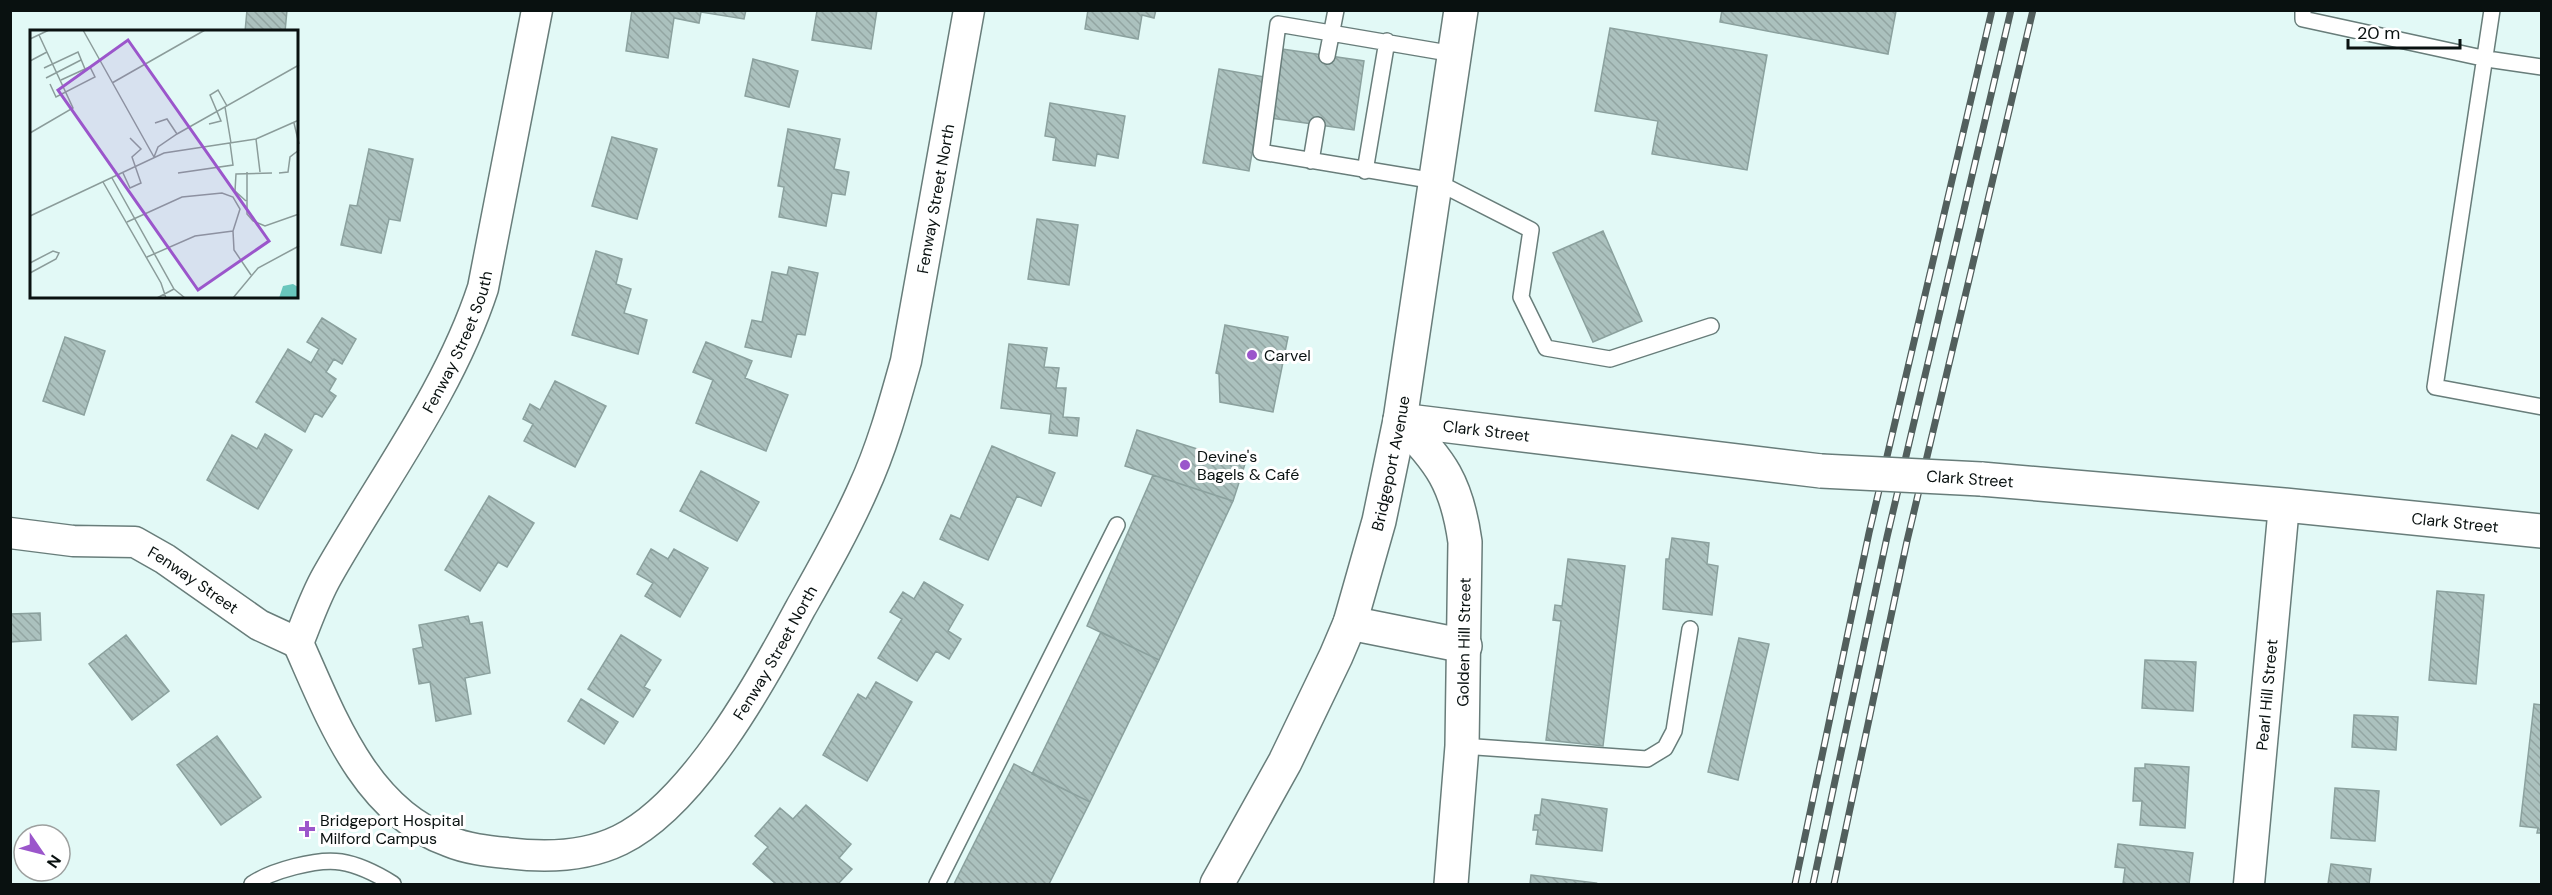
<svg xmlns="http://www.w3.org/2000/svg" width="2552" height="895" font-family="'DM Sans',sans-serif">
  <defs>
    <pattern id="building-back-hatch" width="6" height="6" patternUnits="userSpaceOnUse" patternTransform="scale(1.5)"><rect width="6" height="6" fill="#abc1be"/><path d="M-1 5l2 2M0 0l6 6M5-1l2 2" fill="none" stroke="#92a5a2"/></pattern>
  </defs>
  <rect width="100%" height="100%" fill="#e2f9f6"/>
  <!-- building -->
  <path fill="url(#building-back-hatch)" stroke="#8ba19e" stroke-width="1.5" d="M 247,10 L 287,10 L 285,32 L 245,32 Z
    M 632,10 L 746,10 L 744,19 L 701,12 L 699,23 L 674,18 L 668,58 L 626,51 Z
    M 811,10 L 877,10 L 871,49 L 812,40 L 817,11 Z
    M 1088,10 L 1156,10 L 1154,18 L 1142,15 L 1138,39 L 1085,29 Z
    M 1722,10 L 1892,10 L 1896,11 L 1888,54 L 1720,22 Z
    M 1610,28 L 1767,55 L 1747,170 L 1652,154 L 1658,121 L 1595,111 Z
    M 1282,49 L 1364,61 L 1354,130 L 1271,118 Z
    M 753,59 L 798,71 L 789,107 L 745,96 Z
    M 1219,69 L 1265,77 L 1249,171 L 1203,163 Z
    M 1050,103 L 1125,116 L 1118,158 L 1097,154 L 1095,166 L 1053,160 L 1056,138 L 1045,136 Z
    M 788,129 L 840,139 L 834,169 L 849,172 L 845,195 L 832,193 L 826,226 L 779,217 L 784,187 L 778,186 Z
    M 612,137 L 657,149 L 637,219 L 592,206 Z
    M 369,149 L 413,159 L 400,221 L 389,219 L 381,253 L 341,245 L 350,205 L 357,206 Z
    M 1037,219 L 1078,225 L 1069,285 L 1028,279 Z
    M 1603,231 L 1642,321 L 1593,342 L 1553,253 Z
    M 596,251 L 622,259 L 616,284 L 631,289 L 624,313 L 647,320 L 638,354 L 572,335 Z
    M 789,267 L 818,273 L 805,335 L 797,334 L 791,357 L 745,347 L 752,320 L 762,322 L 772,272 L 787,275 Z
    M 322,318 L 356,339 L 342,364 L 334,359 L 326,372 L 336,379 L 329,391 L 336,396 L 322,417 L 315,413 L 305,432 L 256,402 L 288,349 L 311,363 L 319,349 L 307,342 Z
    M 1225,325 L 1288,337 L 1273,412 L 1220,402 L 1219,374 L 1216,373 Z
    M 65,337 L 105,351 L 84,415 L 43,401 Z
    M 706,342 L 752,361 L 745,378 L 788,395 L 766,451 L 696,423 L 713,380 L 693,372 Z
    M 1009,344 L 1047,348 L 1044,367 L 1059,368 L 1056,388 L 1066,388 L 1063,417 L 1079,418 L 1077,436 L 1049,433 L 1051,414 L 1001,408 Z
    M 555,381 L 606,406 L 575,467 L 524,441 L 533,424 L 523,419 L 530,404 L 540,410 Z
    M 1137,430 L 1245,464 L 1233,501 L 1125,466 Z
    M 265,434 L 292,450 L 258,509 L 207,480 L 232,435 L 257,449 Z
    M 992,446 L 1055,473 L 1041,506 L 1017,496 L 988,560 L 940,539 L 951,515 L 960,519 Z
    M 701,471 L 759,502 L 737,541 L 680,511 Z
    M 1153,475 L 1233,501 L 1159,660 L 1087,626 Z
    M 489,496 L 534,523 L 507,567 L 498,562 L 480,591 L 445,570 Z
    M 1672,538 L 1709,543 L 1707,564 L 1718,566 L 1712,615 L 1663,609 L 1666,559 L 1669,559 Z
    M 651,549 L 668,559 L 674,549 L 708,568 L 680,617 L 645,596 L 653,583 L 637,574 Z
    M 1568,559 L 1625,566 L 1603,746 L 1546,740 L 1561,621 L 1553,620 L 1555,605 L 1562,606 Z
    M 924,582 L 963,605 L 948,631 L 961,639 L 949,659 L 936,651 L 917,681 L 878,658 L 902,619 L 890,612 L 903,592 L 914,599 Z
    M 2437,591 L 2484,595 L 2476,684 L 2429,680 Z
    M 40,613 L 41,640 L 10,642 L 10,614 Z
    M 468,616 L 470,624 L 482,622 L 490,673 L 465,678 L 471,714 L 436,721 L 430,682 L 419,684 L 413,649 L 423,647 L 419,625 Z
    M 1101,632 L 1159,660 L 1090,802 L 1032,774 Z
    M 126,635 L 169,691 L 132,720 L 89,664 Z
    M 621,635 L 661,660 L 644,687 L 650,690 L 633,717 L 588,689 Z
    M 1739,638 L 1769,644 L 1738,780 L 1708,772 Z
    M 2145,660 L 2196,662 L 2193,711 L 2142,708 Z
    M 876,682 L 912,702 L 867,781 L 823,755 L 858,694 L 866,699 Z
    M 581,699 L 618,722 L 604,744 L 568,721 Z
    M 2534,704 L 2542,705 L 2542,833 L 2537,833 L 2538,828 L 2520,826 Z
    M 2354,715 L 2398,717 L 2396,750 L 2352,747 Z
    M 217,736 L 261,797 L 221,825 L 177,765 Z
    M 1014,764 L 1090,802 L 1049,884 L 954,884 Z
    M 2145,764 L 2189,767 L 2185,828 L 2140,825 L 2142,801 L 2133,801 L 2135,768 L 2145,768 Z
    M 2335,788 L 2379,791 L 2375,841 L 2331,838 Z
    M 1542,799 L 1607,809 L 1602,851 L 1536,844 L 1538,830 L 1533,830 L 1535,815 L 1540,815 Z
    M 806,805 L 851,844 L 839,858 L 852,869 L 838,884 L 776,884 L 753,864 L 768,847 L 755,836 L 780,808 L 793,819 Z
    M 2118,844 L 2193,853 L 2189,884 L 2123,884 L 2125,868 L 2115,867 Z
    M 2331,864 L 2371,869 L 2369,884 L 2328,884 Z
    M 1531,875 L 1596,883 L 1595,884 L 1530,884 Z"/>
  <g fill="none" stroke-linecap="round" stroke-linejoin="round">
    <!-- lane casing -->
    <g stroke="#687d7a" stroke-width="18">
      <path id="lane" d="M 2303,10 L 2303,19 L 2487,59 L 2542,67
        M 2492,10 L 2435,387 L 2542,407
        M 1454,54 L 1278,24 L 1261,152 L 1435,181 L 1531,230 L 1521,297 L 1546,348 L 1610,359 L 1711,326
        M 1327,56 L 1336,10
        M 1311,161 L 1317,125
        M 1365,171 L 1387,41
        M 1462,746 L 1647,759 L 1665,748 L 1674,731 L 1690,629
        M 252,884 C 271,871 317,858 341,862 C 360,865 377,874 393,884
        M 937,884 L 1117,525"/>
    </g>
    <!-- street casing -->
    <g stroke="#687d7a" stroke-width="33">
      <g id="street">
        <path id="s1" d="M 10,533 L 73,541 L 135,542 L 165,559 L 259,625 L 298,643"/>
        <path id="s2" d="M 298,643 C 331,717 365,811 448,841 C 467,849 487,851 507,853 C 545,858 585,857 620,840 C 694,804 762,680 800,609 C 822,570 845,530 863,489 C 882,448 894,404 906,361 L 969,10"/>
        <path id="s3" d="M 298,643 C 307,621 315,597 327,576 C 380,482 449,392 483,288 L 537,10"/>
        <path id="s4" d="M 2249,884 L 2284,505"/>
      </g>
    </g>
    <!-- secondary casing -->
    <g stroke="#687d7a" stroke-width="36">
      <g id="secondary">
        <path d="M 1400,420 C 1441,461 1457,484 1465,542 L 1462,746 L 1451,884"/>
        <path id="s5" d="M 1400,420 L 1821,471"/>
        <path id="s6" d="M 1981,479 L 2284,505 L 2542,531"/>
        <path d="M 1350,623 L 1465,646"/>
        <path id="s7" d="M 1217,884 L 1285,762 L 1336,656 L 1350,623 L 1379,521 L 1400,420 L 1461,10"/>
      </g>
    </g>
    <!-- lane -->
    <use href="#lane" stroke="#fff" stroke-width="15"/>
    <!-- street -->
    <use href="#street" stroke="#fff" stroke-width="30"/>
    <!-- secondary -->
    <use href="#secondary" stroke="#fff" stroke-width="33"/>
    <!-- rail casing -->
    <g stroke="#525f5d" stroke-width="7">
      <path id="rail" d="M 1795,884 L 1869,533 L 1992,10
        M 1813,884 L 1887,537 L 2011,10
        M 1834,884 L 1907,541 L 2033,10"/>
    </g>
    <!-- rail -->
    <use href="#rail" stroke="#fff" stroke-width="4.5" stroke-dasharray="14" stroke-linecap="butt"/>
    <!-- secondary-bridge casing -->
    <g stroke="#687d7a" stroke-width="36" stroke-linecap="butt">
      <path id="secondary-bridge" d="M 1821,471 L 1981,479"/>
    </g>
    <!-- secondary-bridge -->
    <use href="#secondary-bridge" stroke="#fff" stroke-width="33"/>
  </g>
  <!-- markers -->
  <g fill="#9b56cb" stroke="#fff" stroke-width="2">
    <circle cx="1252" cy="355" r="6"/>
    <circle cx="1185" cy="465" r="6"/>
    <path d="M304 820h6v6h6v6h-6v6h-6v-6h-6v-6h6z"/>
  </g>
  <g text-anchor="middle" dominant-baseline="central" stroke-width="6" stroke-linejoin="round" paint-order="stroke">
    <!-- street labels -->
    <g font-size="16" fill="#091110" stroke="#fff">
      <text stroke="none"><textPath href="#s2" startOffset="1164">Fenway Street North</textPath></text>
      <text stroke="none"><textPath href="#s3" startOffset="342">Fenway Street South</textPath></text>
      <text stroke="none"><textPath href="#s5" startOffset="87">Clark Street</textPath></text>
      <text stroke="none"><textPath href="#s7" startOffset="458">Bridgeport Avenue</textPath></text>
      <text transform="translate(1970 479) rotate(4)">Clark Street</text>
      <text stroke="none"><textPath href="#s6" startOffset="476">Clark Street</textPath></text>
      <text stroke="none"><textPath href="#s1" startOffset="195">Fenway Street</textPath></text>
      <text transform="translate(1464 642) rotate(-89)">Golden Hill Street</text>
      <text stroke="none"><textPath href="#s2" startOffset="678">Fenway Street North</textPath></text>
      <text stroke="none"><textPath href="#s4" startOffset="190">Pearl Hill Street</textPath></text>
    </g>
    <!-- poi labels -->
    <g font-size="16" fill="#091110" stroke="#fff" text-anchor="start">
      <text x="1264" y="355">Carvel</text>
      <text x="1197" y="456">Devine's<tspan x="1197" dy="18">Bagels &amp; Café</tspan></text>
      <text x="320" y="820">Bridgeport Hospital<tspan x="320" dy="18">Milford Campus</tspan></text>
    </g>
  </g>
  <!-- overview -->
  <g transform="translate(30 30)">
    <rect width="268" height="268" fill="#e2f9f6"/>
    <path d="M 263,254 L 268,257 L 268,268 L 249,268 L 253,256 Z" fill="#69c7bd"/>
    <path fill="none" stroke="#8b9c9a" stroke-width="1.5" d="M 53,0 L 124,127M 0,9 L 19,0M 0,31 L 17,22M 14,38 L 48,22 L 55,39 L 60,37 L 65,47 L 26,67 L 20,54M 16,48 L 51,30M 31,50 L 55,39M 82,53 L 175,0M 195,77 L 201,113M 125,93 L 137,89 L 147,104M 264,93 L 269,114M 179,94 L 191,91 L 180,65 L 188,60 L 197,76M 0,103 L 43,78 L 9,5M 226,109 L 230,142M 124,127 L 128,117 L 147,104 L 269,35M 217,142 L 217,184 L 223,191 L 235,196 L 269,184M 93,143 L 100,158 L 111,153 L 102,127 L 111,119 L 100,108M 148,143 L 203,135 L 200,113M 249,143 L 258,142 L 260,127 L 269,120M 82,148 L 144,259 L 155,268M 73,152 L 131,253 L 136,268M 216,171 L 205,161 L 206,144 L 242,143M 0,186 L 134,123 L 226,109 L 269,90M 97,192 L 152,167 L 192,163 L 203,167 L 210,179 L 203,201M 203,201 L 204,220 L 221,245M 117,227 L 165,206 L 203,201M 0,233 L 23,221 L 29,223 L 26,229 L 0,243M 127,268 L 144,259M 203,268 L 228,238 L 269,216"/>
    <path fill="#9b56cb" fill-opacity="0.15" stroke="#9b56cb" stroke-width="3" d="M 98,10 L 239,211 L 168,260 L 28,60 Z"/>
    <rect width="268" height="268" fill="none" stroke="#091110" stroke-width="3"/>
  </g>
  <!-- border -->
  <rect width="2552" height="895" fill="none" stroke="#091110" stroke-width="24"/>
  <!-- north arrow -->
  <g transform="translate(42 853) rotate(125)"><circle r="28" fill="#ffffff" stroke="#9da09f" stroke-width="1.5"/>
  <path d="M0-4.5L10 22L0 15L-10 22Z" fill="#9b56cb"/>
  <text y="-9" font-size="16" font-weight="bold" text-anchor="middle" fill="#091110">N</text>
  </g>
  <!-- scale -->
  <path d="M2348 39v9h112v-9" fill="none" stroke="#091110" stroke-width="3"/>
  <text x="2357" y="39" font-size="18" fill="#091110" stroke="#ffffff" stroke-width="4.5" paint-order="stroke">20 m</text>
</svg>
